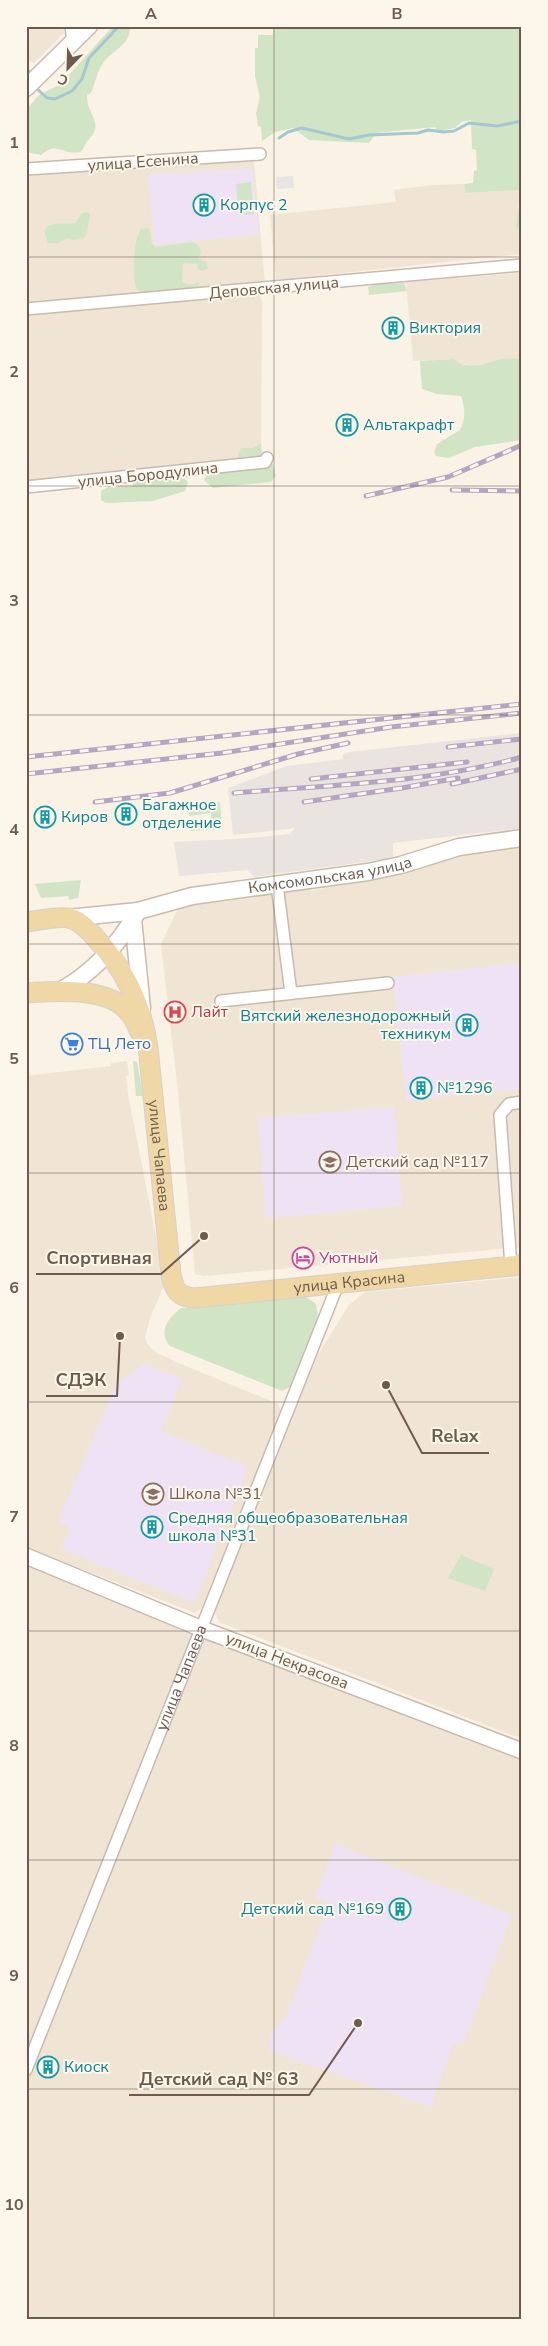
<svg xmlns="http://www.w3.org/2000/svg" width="548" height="2346" font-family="'Nunito Sans',sans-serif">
  <rect width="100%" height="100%" fill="#f9f2e5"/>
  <!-- residential -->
  <path fill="#f0e4d5" d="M 26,26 L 63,26 L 64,33 L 34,63 L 26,58 Z
    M 254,161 L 265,285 L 26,305 L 26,175 Z
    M 464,184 L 465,193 L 521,190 L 518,208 L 522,209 L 522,254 L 276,280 L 270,215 L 396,202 L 394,190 L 433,185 Z
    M 522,273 L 522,358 L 498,360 L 473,366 L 458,363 L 454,359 L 413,361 L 406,282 Z
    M 252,294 L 259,295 L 262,301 L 261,459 L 26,481 L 26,314 Z
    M 522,844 L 522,1247 L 204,1276 L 195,1274 L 178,1091 L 161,944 L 179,907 L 218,900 L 220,902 L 258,897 L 259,891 L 306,884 L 311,891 L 391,877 L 393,874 L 438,858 Z
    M 127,1061 L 129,1075 L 126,1076 L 128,1094 L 165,1283 L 150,1318 L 145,1338 L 148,1345 L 157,1353 L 181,1364 L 278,1404 L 281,1411 L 202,1607 L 195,1613 L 26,1547 L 26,1076 L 111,1066 L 111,1063 Z
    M 522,1277 L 522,1739 L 219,1622 L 216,1613 L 216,1605 L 300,1391 L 317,1356 L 349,1305 L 365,1292 Z
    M 26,1563 L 191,1631 L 192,1639 L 26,2070 Z
    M 205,1637 L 522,1756 L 522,2320 L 26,2320 L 26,2083 L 198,1647 Z"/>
  <!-- industrial -->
  <path fill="#e9e4df" d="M 293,176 L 294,188 L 277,189 L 276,177 Z
    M 522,733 L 522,828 L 393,843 L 393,858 L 254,877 L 248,870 L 179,876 L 174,842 L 252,838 L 290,834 L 295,828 L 233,835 L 228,788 L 287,766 L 343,759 L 343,754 L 350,752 Z"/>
  <!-- education -->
  <path fill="#efe2f5" d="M 252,168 L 259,234 L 154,245 L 147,175 Z
    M 522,963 L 522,1089 L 406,1101 L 393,977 Z
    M 394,1107 L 402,1206 L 266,1218 L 258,1118 Z
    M 145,1364 L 182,1379 L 161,1431 L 248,1467 L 194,1603 L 62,1549 L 70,1527 L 58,1522 L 116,1384 Z
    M 336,1844 L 512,1915 L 464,2042 L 453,2045 L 431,2107 L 269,2050 L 271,2033 L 285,2019 L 329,1903 L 315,1897 Z"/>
  <!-- green -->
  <path fill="#d1e4c6" d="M 113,26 L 130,26 C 131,46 112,50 103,63 C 97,71 95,84 91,93 L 87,95 C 86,114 105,123 89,139 C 85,143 85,148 80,152 C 62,156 58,140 41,155 L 26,152 L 26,110 L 39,95 L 61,84 Z
    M 273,26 L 522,26 L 522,227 L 516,228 L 521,190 L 465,193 L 464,184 L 473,183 L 474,171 L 477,170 L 476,150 L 472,149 L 471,120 L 461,122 L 455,128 L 438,131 L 435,127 L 376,133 L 369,143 L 309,140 L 293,128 L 275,132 L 262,141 L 261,127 L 258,126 L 256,113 L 260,97 L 255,76 L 255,48 L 258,48 L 258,35 L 273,35 Z
    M 251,182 L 254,214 L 239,215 L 236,184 Z
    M 86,212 L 90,214 L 87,233 L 84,238 L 74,240 L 67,238 L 59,243 L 48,243 C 36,218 63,225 76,223 L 81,214 Z
    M 149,228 L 152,244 L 155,247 L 193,242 L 199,246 L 201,253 L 198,258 L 206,262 L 208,268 L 202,271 L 198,269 L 197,264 L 183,263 L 182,282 L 189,285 L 200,282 L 197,289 L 149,294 L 137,290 C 132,279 133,239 141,229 Z
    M 404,283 L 407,291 L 369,295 L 368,287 L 377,284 Z
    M 522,358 L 522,440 L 475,447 L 449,458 L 436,456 L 434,452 L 437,444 L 460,430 C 466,418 465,408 461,396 L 437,394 L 422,389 L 420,361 L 454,359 C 466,371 483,364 497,360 C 505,358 514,359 522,358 Z
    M 261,443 L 262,457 L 240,459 L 238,456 L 241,448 L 253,448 Z
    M 258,464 L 273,464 L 276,476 L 271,482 L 213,488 L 204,480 L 208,474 Z
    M 181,475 L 188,482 L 185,491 L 153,501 L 106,503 L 101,500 L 101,491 L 108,487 L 133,486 L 132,481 Z
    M 220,802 L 222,829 L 191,831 L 190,821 L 211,822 L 211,813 L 189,816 L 188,805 Z
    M 81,880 L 78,898 L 69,900 L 68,896 L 41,898 L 35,884 Z
    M 133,1061 L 137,1062 L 143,1096 L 136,1096 Z
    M 304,1295 L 316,1304 L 318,1318 L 293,1385 L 282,1391 L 170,1346 C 157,1332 169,1317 181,1308 Z
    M 461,1555 L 494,1569 L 485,1591 L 448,1578 Z"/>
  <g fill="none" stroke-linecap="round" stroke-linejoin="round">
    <!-- stream -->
    <path stroke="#a4c7d0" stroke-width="3" d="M 26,69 L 32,74
      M 35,87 L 47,98 L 55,99 L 72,91 L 82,79 L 89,58 L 119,26
      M 279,138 L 288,132 L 302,128 L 349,139 L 369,135 L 418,133 L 428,130 L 444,132 L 454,131 L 469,123 L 497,126 L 522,121"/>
    <!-- minor casing -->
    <g stroke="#c8baad" stroke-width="14">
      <g id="minor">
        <path d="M 71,26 L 73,42"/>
        <path d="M 26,169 L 260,154"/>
        <path d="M 26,309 L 522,265"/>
        <path d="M 26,487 L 236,465 L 265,462 L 267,458"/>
        <path d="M 277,885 L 291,993"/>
        <path d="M 221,1001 L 388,983"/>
        <path d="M 511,1266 L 500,1115 L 509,1104 L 522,1102"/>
        <path id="s1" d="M 26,2070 L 338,1284"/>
      </g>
    </g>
    <!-- tertiary casing -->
    <g stroke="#c8baad" stroke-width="18">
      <path id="tertiary" d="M 26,1556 L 202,1629 L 522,1751"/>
    </g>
    <!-- secondary casing -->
    <g stroke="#cbbbac" stroke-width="19">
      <g id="secondary">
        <path d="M 26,88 L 89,26"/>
        <path id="s2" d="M 68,918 L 138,911 L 192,896 L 368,872 L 401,865 L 459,847 L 522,838"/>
        <path d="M 133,919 L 142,1008"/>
        <path d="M 60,991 C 94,972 119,944 138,911"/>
      </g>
    </g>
    <!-- primary casing -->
    <g stroke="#d6d1cd" stroke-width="21">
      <g id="primary">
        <path id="s3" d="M 26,922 C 39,921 56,916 68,918 C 78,919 87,929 93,935 C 124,968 141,1002 148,1047 L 171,1274 C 174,1290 178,1297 195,1298 L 522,1265"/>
        <path d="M 26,993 C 56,991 111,986 131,1015 C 135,1020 137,1026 140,1032"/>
      </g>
    </g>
    <!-- minor -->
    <use href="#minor" stroke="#fff" stroke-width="11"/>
    <!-- tertiary -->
    <use href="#tertiary" stroke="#fff" stroke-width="15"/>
    <!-- secondary -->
    <use href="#secondary" stroke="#fff" stroke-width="16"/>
    <!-- primary -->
    <use href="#primary" stroke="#efd7a6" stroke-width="19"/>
    <!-- rail casing -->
    <g stroke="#b5a5c1" stroke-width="5">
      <path id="rail" d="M 452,490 L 522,491
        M 366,496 L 448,477 L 522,445
        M 448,747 L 522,739
        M 26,757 L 522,704
        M 26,774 L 222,753 L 391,727 L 522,713
        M 311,779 L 467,762
        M 452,784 L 522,769
        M 234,793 C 329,785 429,783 522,757
        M 95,802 L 170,793 L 298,754 L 348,743
        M 304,802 L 402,788 L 458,778"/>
    </g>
    <!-- rail -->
    <use href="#rail" stroke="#fcf6eb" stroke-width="3" stroke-dasharray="9" stroke-linecap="butt"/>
  </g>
  <!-- grid -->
  <path fill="none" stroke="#6e5b4e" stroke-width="1" stroke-opacity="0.55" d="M 274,26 L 274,2320M 26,257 L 522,257M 26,486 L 522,486M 26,715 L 522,715M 26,944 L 522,944M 26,1173 L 522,1173M 26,1402 L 522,1402M 26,1631 L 522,1631M 26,1860 L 522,1860M 26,2089 L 522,2089"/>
  <!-- icons -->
  <defs>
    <g id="building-ring" transform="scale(1.125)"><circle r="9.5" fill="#fcf6eb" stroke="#0f9aa8" stroke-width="1.5"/><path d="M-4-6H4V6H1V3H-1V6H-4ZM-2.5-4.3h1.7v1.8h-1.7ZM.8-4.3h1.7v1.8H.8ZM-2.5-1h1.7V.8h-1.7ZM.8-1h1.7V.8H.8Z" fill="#0f9aa8"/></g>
    <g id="hospital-ring" transform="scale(1.125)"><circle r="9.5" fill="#fcf6eb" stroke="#e0444e" stroke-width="1.5"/><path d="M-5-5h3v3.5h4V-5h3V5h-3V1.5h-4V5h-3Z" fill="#e0444e"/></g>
    <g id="supermarket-ring" transform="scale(1.125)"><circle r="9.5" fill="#fcf6eb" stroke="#3f7fe0" stroke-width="1.5"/><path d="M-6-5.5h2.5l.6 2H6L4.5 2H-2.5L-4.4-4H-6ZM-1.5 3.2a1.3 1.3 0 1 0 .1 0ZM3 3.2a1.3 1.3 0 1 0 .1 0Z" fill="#3f7fe0"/></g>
    <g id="school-ring" transform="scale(1.125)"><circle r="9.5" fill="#fcf6eb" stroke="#8d6e63" stroke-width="1.5"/><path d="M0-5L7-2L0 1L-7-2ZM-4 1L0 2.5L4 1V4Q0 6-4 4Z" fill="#8d6e63"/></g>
    <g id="hotel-ring" transform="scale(1.125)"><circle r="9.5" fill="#fcf6eb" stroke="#d1479c" stroke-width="1.5"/><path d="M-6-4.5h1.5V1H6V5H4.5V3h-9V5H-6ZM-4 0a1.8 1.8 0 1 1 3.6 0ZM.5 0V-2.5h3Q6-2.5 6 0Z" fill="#d1479c"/></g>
  </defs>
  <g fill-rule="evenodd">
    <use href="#building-ring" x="204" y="205"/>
    <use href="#building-ring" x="393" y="328"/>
    <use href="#building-ring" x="347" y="425"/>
    <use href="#building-ring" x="126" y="814"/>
    <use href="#building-ring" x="45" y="817"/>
    <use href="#hospital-ring" x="175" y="1012"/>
    <use href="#building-ring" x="467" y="1025"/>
    <use href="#supermarket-ring" x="72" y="1044"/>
    <use href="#building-ring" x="421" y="1088"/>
    <use href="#school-ring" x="330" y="1162"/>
    <use href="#hotel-ring" x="303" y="1258"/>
    <use href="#school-ring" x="153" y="1494"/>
    <use href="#building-ring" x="152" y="1527"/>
    <use href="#building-ring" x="400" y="1909"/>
    <use href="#building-ring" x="48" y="2067"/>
  </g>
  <g text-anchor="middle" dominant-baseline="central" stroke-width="4" stroke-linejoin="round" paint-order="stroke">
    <!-- street labels -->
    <g font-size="16" fill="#6e5b4e" stroke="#fcf6eb">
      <text transform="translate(143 162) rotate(-4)">улица Есенина</text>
      <text transform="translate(274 288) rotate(-5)">Деповская улица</text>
      <text transform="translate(148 475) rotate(-6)">улица Бородулина</text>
      <text stroke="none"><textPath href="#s2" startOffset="266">Комсомольская улица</textPath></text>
      <text stroke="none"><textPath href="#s3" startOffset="309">улица Чапаева</textPath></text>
      <text stroke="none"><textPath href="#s3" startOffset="621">улица Красина</textPath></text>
      <text transform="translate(287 1661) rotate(21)">улица Некрасова</text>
      <text stroke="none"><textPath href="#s1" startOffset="422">улица Чапаева</textPath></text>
    </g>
    <!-- culture labels -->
    <g font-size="16" fill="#0d838f" stroke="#fcf6eb" text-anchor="start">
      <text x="220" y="205">Корпус 2</text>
      <text x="409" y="328">Виктория</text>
      <text x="363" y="425">Альтакрафт</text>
      <text x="142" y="805">Багажное<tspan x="142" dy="18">отделение</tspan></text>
      <text x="61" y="817">Киров</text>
      <text x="451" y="1016" text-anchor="end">Вятский железнодорожный<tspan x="451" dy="18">техникум</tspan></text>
      <text x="437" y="1088">№1296</text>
      <text x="168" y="1518">Средняя общеобразовательная<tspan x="168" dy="18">школа №31</tspan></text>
      <text x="384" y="1909" text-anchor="end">Детский сад №169</text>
      <text x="64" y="2067">Киоск</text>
    </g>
    <!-- health labels -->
    <g font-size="16" fill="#be3a42" stroke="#fcf6eb" text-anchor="start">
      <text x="191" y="1012">Лайт</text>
    </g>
    <!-- shop labels -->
    <g font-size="16" fill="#366cbe" stroke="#fcf6eb" text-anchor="start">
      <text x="88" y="1044">ТЦ Лето</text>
    </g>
    <!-- education labels -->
    <g font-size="16" fill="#785e54" stroke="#fcf6eb" text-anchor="start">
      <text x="346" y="1162">Детский сад №117</text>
      <text x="169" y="1494">Школа №31</text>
    </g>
    <!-- hotel labels -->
    <g font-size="16" fill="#b23c85" stroke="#fcf6eb" text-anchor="start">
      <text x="319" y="1258">Уютный</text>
    </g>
  </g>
  <!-- callouts -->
  <path fill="none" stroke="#6e5b4e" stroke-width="2" d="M204 1236L161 1274H36M120 1336L117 1396H46M386 1385L422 1453H489M358 2023L309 2095H129"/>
  <g fill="#6e5b4e" stroke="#fcf6eb" stroke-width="2">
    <circle cx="204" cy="1236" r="5"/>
    <circle cx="120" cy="1336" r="5"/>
    <circle cx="386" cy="1385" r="5"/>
    <circle cx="358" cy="2023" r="5"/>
  </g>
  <g font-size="18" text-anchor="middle" font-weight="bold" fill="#6e5b4e" stroke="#fcf6eb" stroke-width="4" stroke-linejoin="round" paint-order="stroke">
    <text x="99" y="1264">Спортивная</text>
    <text x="81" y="1386">СДЭК</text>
    <text x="455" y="1442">Relax</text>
    <text x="219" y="2085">Детский сад № 63</text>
  </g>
  <!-- border -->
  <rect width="548" height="2346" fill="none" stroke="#fcf6eb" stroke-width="55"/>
  <!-- north arrow -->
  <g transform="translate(68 68) rotate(203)" stroke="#fcf6eb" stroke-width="4" paint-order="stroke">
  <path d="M0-4L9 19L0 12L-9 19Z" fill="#6e5b4e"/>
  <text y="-8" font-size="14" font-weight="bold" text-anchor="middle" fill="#6e5b4e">С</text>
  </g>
  <rect x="28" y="28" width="492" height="2290" fill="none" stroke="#6e5b4e" stroke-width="2"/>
  <g font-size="16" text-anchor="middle" font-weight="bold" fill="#6e5b4e">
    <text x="151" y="19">A</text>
    <text x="397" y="19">B</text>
    <text x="14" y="148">1</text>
    <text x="14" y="377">2</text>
    <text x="14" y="606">3</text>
    <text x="14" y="835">4</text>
    <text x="14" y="1064">5</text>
    <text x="14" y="1293">6</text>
    <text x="14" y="1522">7</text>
    <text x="14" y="1751">8</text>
    <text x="14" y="1981">9</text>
    <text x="14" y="2210">10</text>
  </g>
</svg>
